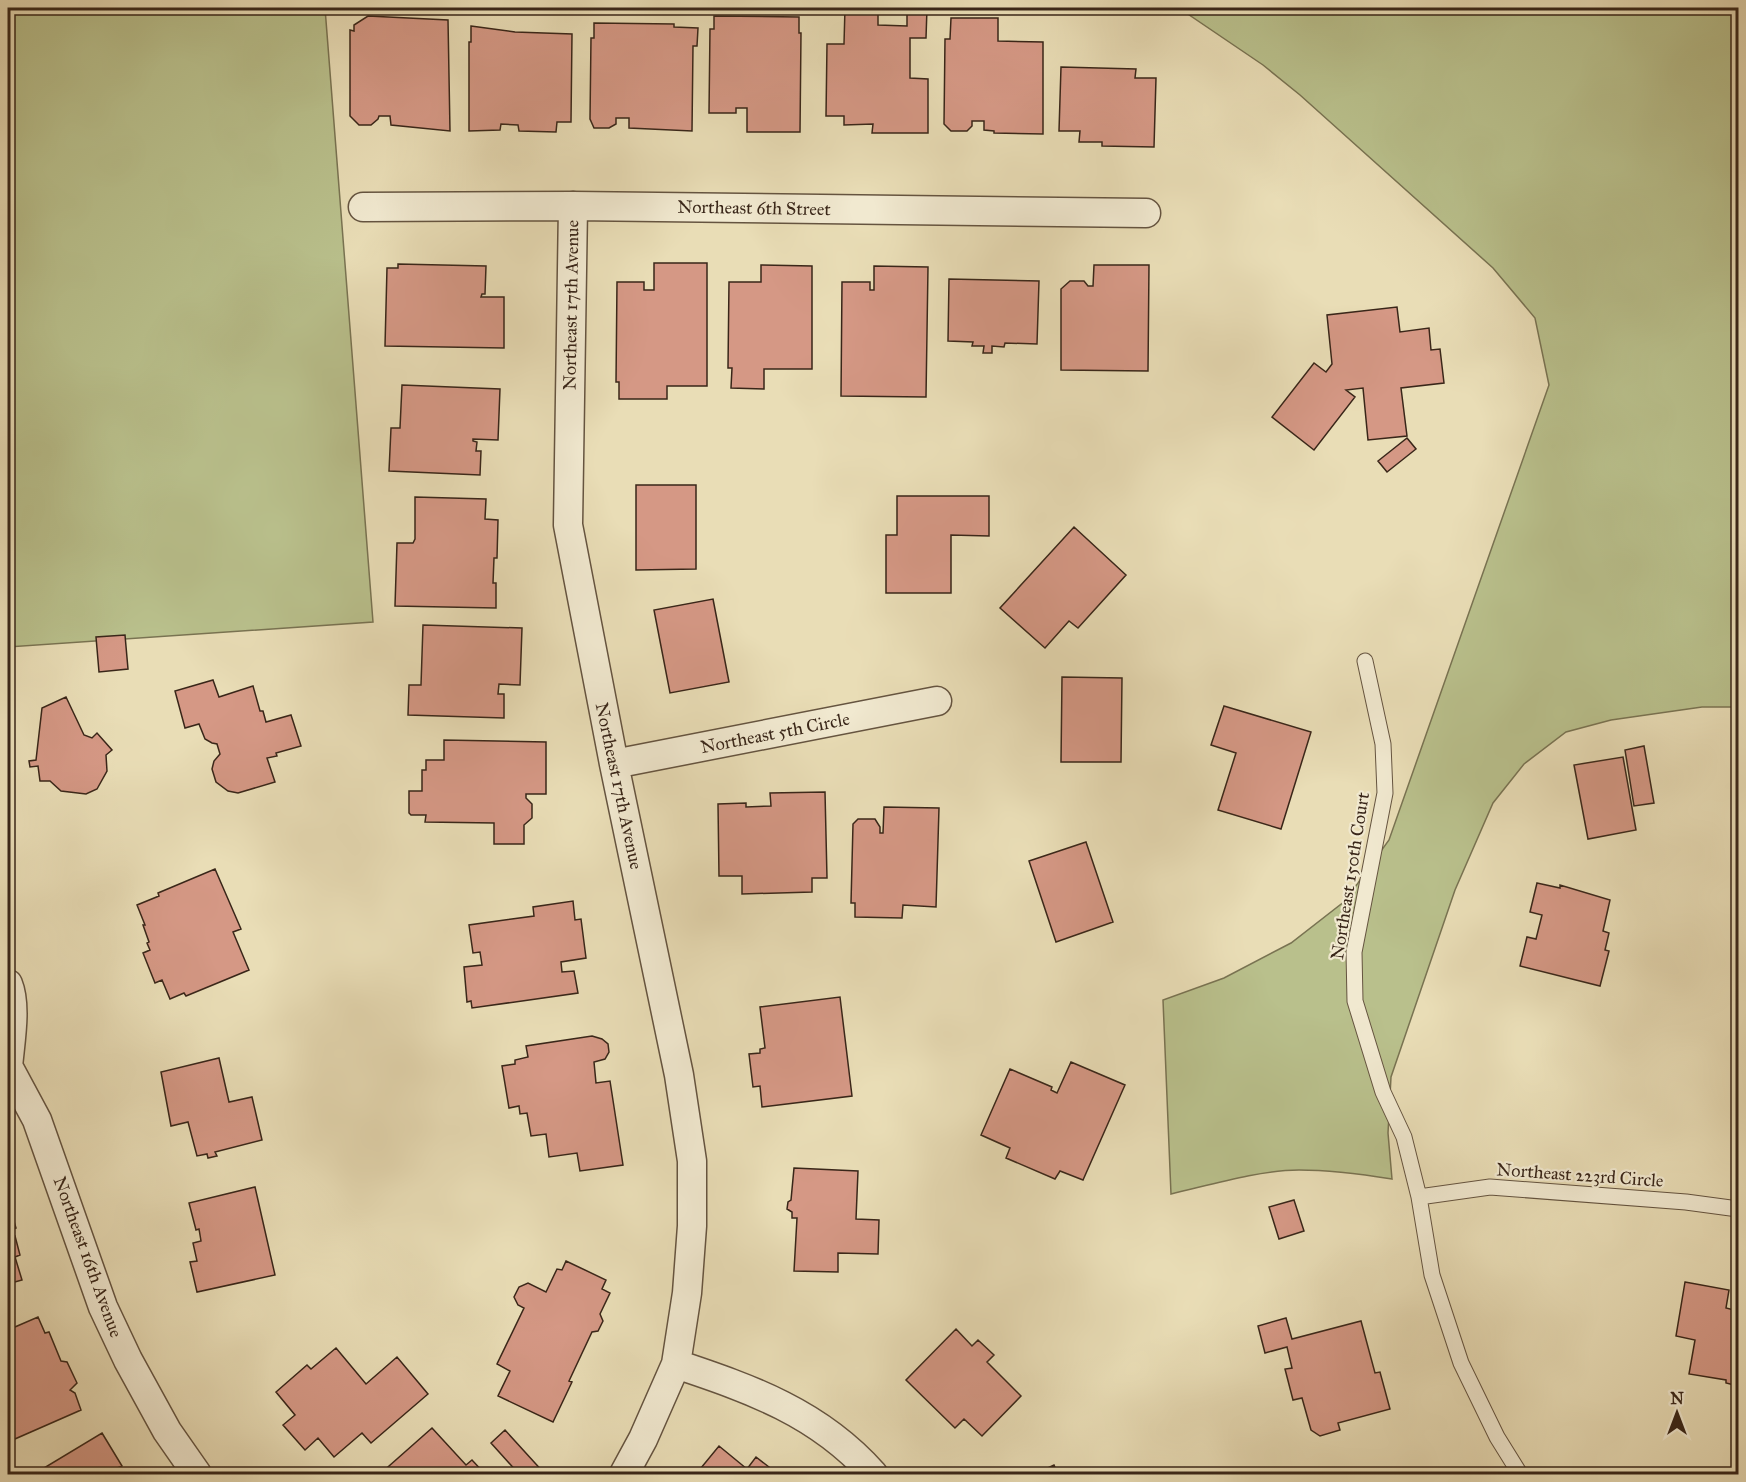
<svg xmlns="http://www.w3.org/2000/svg" width="1746" height="1482" font-family="'IM FELL Great Primer',serif">
  <rect width="100%" height="100%" fill="#e9ddb6"/>
  <filter id="stains"><feTurbulence type="fractalNoise" baseFrequency=".00333" numOctaves="4"/><feColorMatrix values="0 0 0 0 .2 0 0 0 0 .09 0 0 0 0 .02 0 0 0 .5 -.17"/></filter>
  <radialGradient id="worn" r=".72"><stop offset=".6" stop-color="#630" stop-opacity="0"/><stop offset="1" stop-color="#630" stop-opacity=".3"/></radialGradient>
  <!-- green -->
  <path fill="#b9c08c" stroke="#797352" stroke-width="1.5" d="M 8,8 L 325,8 L 373,622 L 8,647 Z
    M 1179,8 L 1738,8 L 1738,707 L 1702,707 L 1611,720 L 1566,732 L 1524,764 L 1493,803 L 1455,890 L 1391,1077 L 1388,1133 L 1392,1179 C 1361,1174 1331,1170 1299,1170 C 1259,1170 1210,1185 1171,1194 L 1163,1000 L 1224,978 L 1291,943 L 1345,901 L 1389,840 L 1549,385 L 1535,318 L 1493,268 L 1300,95 L 1263,65 Z"/>
  <!-- building -->
  <path fill="#d59885" stroke="#392619" stroke-width="1.5" d="M 845,8 L 878,8 L 878,25 L 907,26 L 907,8 L 927,8 L 926,38 L 910,38 L 910,78 L 928,79 L 928,133 L 872,133 L 873,124 L 844,125 L 844,116 L 826,116 L 827,44 L 844,44 Z
    M 368,16 L 448,20 L 450,131 L 391,125 L 390,116 L 379,116 L 378,119 L 371,125 L 359,125 L 350,116 L 350,30 L 354,31 L 354,25 Z
    M 714,16 L 799,17 L 799,33 L 801,33 L 800,132 L 747,132 L 747,108 L 736,108 L 736,113 L 709,113 L 710,29 L 714,29 Z
    M 951,18 L 998,18 L 998,41 L 1043,42 L 1043,134 L 994,133 L 994,131 L 984,130 L 984,121 L 972,121 L 972,126 L 967,131 L 951,131 L 944,124 L 945,39 L 950,39 Z
    M 594,23 L 674,24 L 674,27 L 698,28 L 697,46 L 693,46 L 692,131 L 629,128 L 629,118 L 616,118 L 616,124 L 609,128 L 594,128 L 590,119 L 591,38 L 594,38 Z
    M 471,26 L 515,32 L 572,34 L 571,122 L 557,122 L 556,132 L 519,131 L 518,125 L 501,124 L 500,130 L 469,131 L 469,42 L 471,42 Z
    M 1061,67 L 1136,69 L 1135,78 L 1156,78 L 1154,147 L 1102,146 L 1102,142 L 1079,142 L 1080,131 L 1059,131 Z
    M 654,263 L 707,263 L 707,386 L 667,386 L 667,399 L 619,399 L 619,382 L 616,382 L 617,282 L 644,282 L 644,290 L 654,290 Z
    M 398,264 L 486,266 L 485,294 L 482,294 L 481,297 L 504,297 L 504,348 L 385,346 L 387,268 L 398,268 Z
    M 761,265 L 812,266 L 812,369 L 764,369 L 764,389 L 731,388 L 732,368 L 728,368 L 729,282 L 761,282 Z
    M 1094,265 L 1149,265 L 1148,371 L 1061,370 L 1061,289 L 1070,281 L 1084,281 L 1088,286 L 1093,286 Z
    M 874,266 L 928,267 L 926,397 L 841,396 L 842,282 L 870,282 L 870,290 L 874,290 Z
    M 949,279 L 1039,281 L 1037,344 L 1005,343 L 1004,347 L 992,346 L 992,353 L 983,353 L 984,346 L 972,346 L 973,342 L 948,341 Z
    M 1397,307 L 1400,332 L 1429,328 L 1431,350 L 1440,349 L 1444,383 L 1401,388 L 1407,436 L 1368,440 L 1363,388 L 1346,390 L 1355,397 L 1314,450 L 1272,417 L 1314,363 L 1326,372 L 1332,364 L 1327,315 Z
    M 402,385 L 500,389 L 498,440 L 473,439 L 473,441 L 477,442 L 476,451 L 481,451 L 480,475 L 389,471 L 391,428 L 400,428 Z
    M 1407,438 L 1416,449 L 1387,472 L 1378,461 Z
    M 636,485 L 696,485 L 696,569 L 636,570 Z
    M 897,496 L 989,496 L 989,536 L 951,535 L 951,593 L 886,593 L 886,535 L 897,535 Z
    M 415,497 L 486,499 L 485,519 L 498,520 L 497,558 L 494,558 L 493,583 L 496,583 L 496,608 L 395,606 L 397,543 L 413,543 L 415,539 Z
    M 1074,527 L 1126,575 L 1078,628 L 1069,621 L 1045,648 L 1000,608 Z
    M 713,599 L 729,682 L 670,693 L 654,610 Z
    M 423,625 L 522,628 L 520,685 L 499,684 L 498,694 L 504,694 L 504,718 L 408,715 L 409,685 L 421,685 Z
    M 125,635 L 128,669 L 99,672 L 96,637 Z
    M 1062,677 L 1122,678 L 1121,762 L 1061,762 Z
    M 213,680 L 219,697 L 253,686 L 260,711 L 263,711 L 266,722 L 291,715 L 301,746 L 276,753 L 277,756 L 267,758 L 275,782 L 238,793 L 228,791 L 216,782 L 212,769 L 214,761 L 220,754 L 217,744 L 212,743 L 205,739 L 199,724 L 185,728 L 175,691 Z
    M 66,697 L 84,735 L 92,738 L 97,733 L 112,750 L 106,755 L 107,771 L 97,789 L 86,794 L 61,791 L 50,781 L 40,781 L 38,766 L 30,767 L 29,761 L 36,760 L 42,708 Z
    M 1224,706 L 1311,732 L 1281,829 L 1218,810 L 1236,753 L 1211,745 Z
    M 444,740 L 546,742 L 546,794 L 526,794 L 526,798 L 532,804 L 532,818 L 524,825 L 524,844 L 494,844 L 494,823 L 425,822 L 426,815 L 411,815 L 409,813 L 409,791 L 422,791 L 422,770 L 426,770 L 426,760 L 444,760 Z
    M 1644,746 L 1654,803 L 1634,806 L 1625,750 Z
    M 1623,757 L 1636,830 L 1588,839 L 1574,765 Z
    M 825,792 L 827,878 L 812,878 L 812,892 L 742,894 L 742,876 L 719,876 L 718,804 L 746,803 L 746,807 L 771,806 L 770,793 Z
    M 884,807 L 939,808 L 936,907 L 903,905 L 902,918 L 855,917 L 855,903 L 851,903 L 853,824 L 858,819 L 875,819 L 880,827 L 880,833 L 883,833 Z
    M 1086,842 L 1113,922 L 1056,942 L 1029,861 Z
    M 215,869 L 241,929 L 233,932 L 249,970 L 186,996 L 184,993 L 170,999 L 162,980 L 155,983 L 143,953 L 150,950 L 147,943 L 149,942 L 143,925 L 145,925 L 137,905 L 159,896 L 158,893 Z
    M 1537,883 L 1560,888 L 1560,885 L 1610,900 L 1603,931 L 1609,933 L 1605,950 L 1609,951 L 1600,986 L 1520,966 L 1527,937 L 1536,939 L 1542,915 L 1530,912 Z
    M 573,901 L 575,920 L 581,919 L 586,958 L 561,962 L 562,972 L 574,971 L 578,993 L 472,1008 L 471,1001 L 467,1002 L 464,967 L 482,965 L 480,952 L 473,953 L 469,925 L 534,916 L 533,907 Z
    M 840,997 L 852,1096 L 762,1107 L 760,1086 L 753,1087 L 749,1054 L 760,1053 L 760,1049 L 765,1048 L 760,1007 Z
    M 592,1036 L 602,1039 L 608,1044 L 609,1052 L 605,1059 L 594,1062 L 596,1083 L 610,1081 L 623,1165 L 580,1171 L 577,1153 L 549,1157 L 546,1134 L 531,1136 L 527,1113 L 520,1114 L 519,1106 L 509,1108 L 502,1066 L 515,1064 L 515,1060 L 528,1057 L 526,1046 Z
    M 219,1058 L 229,1102 L 252,1097 L 262,1140 L 215,1152 L 217,1156 L 208,1158 L 207,1154 L 197,1156 L 188,1122 L 171,1126 L 161,1072 Z
    M 1071,1062 L 1125,1085 L 1083,1180 L 1060,1171 L 1055,1179 L 1006,1158 L 1010,1148 L 981,1135 L 1010,1069 L 1052,1087 L 1051,1090 L 1057,1093 Z
    M 794,1168 L 858,1171 L 856,1219 L 879,1220 L 878,1254 L 838,1253 L 838,1272 L 794,1271 L 797,1218 L 792,1218 L 792,1212 L 787,1209 L 788,1202 L 791,1200 Z
    M 255,1187 L 275,1275 L 197,1292 L 190,1262 L 197,1261 L 193,1243 L 201,1241 L 199,1229 L 196,1230 L 189,1203 Z
    M 1294,1200 L 1304,1231 L 1279,1239 L 1269,1207 Z
    M 8,1201 L 16,1228 L 8,1231 Z
    M 15,1236 L 20,1255 L 15,1257 L 22,1280 L 11,1283 L 13,1288 L 8,1290 L 8,1239 Z
    M 566,1261 L 606,1280 L 602,1289 L 610,1293 L 600,1314 L 603,1321 L 598,1331 L 592,1332 L 569,1381 L 572,1382 L 553,1422 L 498,1396 L 510,1371 L 497,1364 L 524,1308 L 518,1305 L 514,1297 L 519,1287 L 528,1283 L 546,1292 L 557,1269 L 562,1270 Z
    M 1685,1282 L 1729,1290 L 1726,1308 L 1738,1311 L 1738,1386 L 1726,1383 L 1726,1380 L 1689,1374 L 1695,1340 L 1676,1336 Z
    M 38,1317 L 45,1333 L 49,1332 L 61,1361 L 67,1362 L 77,1383 L 70,1390 L 75,1393 L 81,1410 L 8,1442 L 8,1349 L 14,1347 L 8,1330 Z
    M 1286,1318 L 1292,1339 L 1361,1321 L 1375,1373 L 1380,1372 L 1390,1409 L 1338,1423 L 1340,1430 L 1320,1436 L 1311,1430 L 1302,1398 L 1293,1400 L 1285,1369 L 1292,1368 L 1287,1347 L 1265,1353 L 1258,1326 Z
    M 956,1329 L 972,1346 L 978,1340 L 994,1355 L 987,1362 L 1021,1396 L 982,1436 L 964,1419 L 955,1428 L 906,1380 Z
    M 336,1348 L 366,1384 L 397,1357 L 428,1394 L 371,1443 L 362,1433 L 334,1457 L 318,1438 L 305,1450 L 283,1425 L 295,1415 L 276,1392 L 307,1365 L 311,1369 Z
    M 432,1428 L 466,1465 L 472,1460 L 485,1474 L 380,1474 Z
    M 505,1430 L 545,1474 L 519,1474 L 491,1443 Z
    M 102,1433 L 122,1466 L 117,1468 L 121,1474 L 41,1474 L 39,1471 Z
    M 719,1446 L 747,1469 L 756,1457 L 778,1474 L 696,1474 Z
    M 1054,1465 L 1058,1474 L 1035,1474 Z
    M 1028,1469 L 1030,1474 L 1015,1474 Z"/>
  <g fill="none" stroke-linecap="round" stroke-linejoin="round">
    <!-- lane casing -->
    <g stroke="#655440" stroke-width="17">
      <path id="lane" d="M 1365,661 L 1383,744 L 1385,793 L 1354,952 L 1355,1001 L 1383,1092 L 1404,1137 L 1419,1197 L 1432,1275 L 1461,1363 L 1497,1437 L 1520,1474
        M 1419,1197 L 1490,1187 L 1686,1202 L 1738,1209"/>
    </g>
    <!-- street casing -->
    <g stroke="#655440" stroke-width="31">
      <path id="street" d="M 573,206 L 568,525 L 614,764 L 679,1075 L 692,1161 L 692,1226 L 687,1293 L 676,1364 L 643,1439 L 624,1474
        M 363,207 L 573,206 L 1146,213
        M 614,764 L 937,701
        M 8,984 C 17,1006 10,1043 8,1067
        M 8,1066 L 37,1120 L 103,1307 L 128,1360 L 167,1431 L 197,1474
        M 676,1364 C 751,1389 819,1413 873,1474"/>
    </g>
    <!-- lane -->
    <use href="#lane" stroke="#f1e9d0" stroke-width="15"/>
    <!-- street -->
    <use href="#street" stroke="#f1e9d0" stroke-width="28"/>
  </g>
  <g text-anchor="middle" dominant-baseline="central" stroke-width="4.5" stroke-linejoin="round" paint-order="stroke">
    <!-- street labels -->
    <g font-size="18" fill="#392619" stroke="#f1e9d0">
      <text transform="translate(754 208) rotate(1)">Northeast 6th Street</text>
      <text transform="translate(571 305) rotate(-89)">Northeast 17th Avenue</text>
      <text transform="translate(775 733) rotate(-11)">Northeast 5th Circle</text>
      <text transform="translate(619 786) rotate(78)">Northeast 17th Avenue</text>
      <text transform="translate(1350 876) rotate(-81)">Northeast 150th Court</text>
      <text transform="translate(1580 1175) rotate(4)">Northeast 223rd Circle</text>
      <text transform="translate(88 1257) rotate(70)">Northeast 16th Avenue</text>
    </g>
  </g>
  <!-- margin -->
  <rect width="1746" height="1482" fill="none" stroke="#e9ddb6" stroke-width="30"/>
  <rect x="9" y="9" width="1728" height="1464" fill="none" stroke="#392619" stroke-width="3"/>
  <rect x="15" y="15" width="1716" height="1452" fill="none" stroke="#392619" stroke-width="1.5"/>
  <!-- north arrow -->
  <g transform="translate(1677 1413)" stroke="#f1e9d0" stroke-width="4.5" paint-order="stroke">
  <path d="M0-4.5L10 22L0 15L-10 22Z" fill="#392619"/>
  <text y="-9" font-size="16" font-weight="bold" text-anchor="middle" fill="#392619">N</text>
  </g>
  <rect width="100%" height="100%" filter="url(#stains)"/>
  <rect width="100%" height="100%" fill="url(#worn)"/>
</svg>
